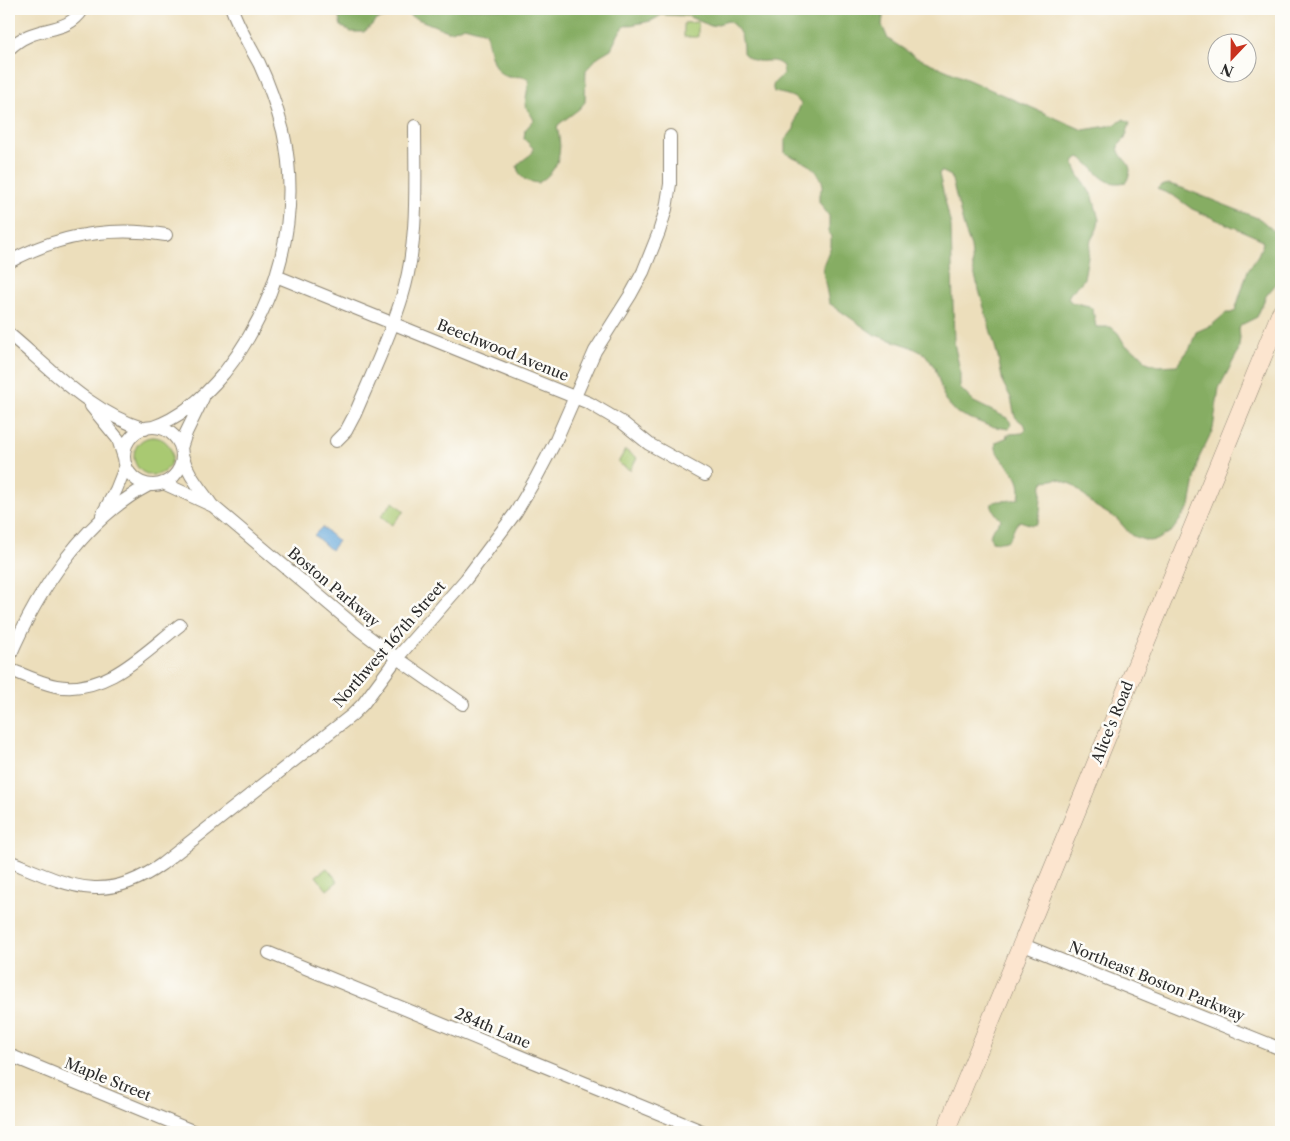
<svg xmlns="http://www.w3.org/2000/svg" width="1290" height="1141" font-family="'Libre Caslon Text',serif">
  <rect width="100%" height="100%" fill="#fdfcf7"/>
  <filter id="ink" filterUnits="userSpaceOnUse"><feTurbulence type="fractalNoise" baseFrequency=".02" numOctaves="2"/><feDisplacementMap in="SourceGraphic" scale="10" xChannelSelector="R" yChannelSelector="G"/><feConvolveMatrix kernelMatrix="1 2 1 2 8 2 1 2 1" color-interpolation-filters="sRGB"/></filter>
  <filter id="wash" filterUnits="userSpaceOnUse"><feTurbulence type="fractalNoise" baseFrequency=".0096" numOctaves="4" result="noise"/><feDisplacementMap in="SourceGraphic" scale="20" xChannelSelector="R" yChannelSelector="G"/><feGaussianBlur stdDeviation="1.12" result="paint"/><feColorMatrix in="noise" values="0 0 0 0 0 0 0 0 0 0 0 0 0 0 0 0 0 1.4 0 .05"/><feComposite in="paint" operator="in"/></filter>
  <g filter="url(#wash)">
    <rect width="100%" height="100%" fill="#ecdebb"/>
    <!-- green -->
    <path fill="#a9c972" stroke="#6a7a4e" d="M 698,22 L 698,37 L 684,37 L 684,23 Z
      M134 456a19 19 0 1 1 38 0a19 19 0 1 1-38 0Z
      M 625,450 L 637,458 L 630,470 L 618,463 Z
      M 393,502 L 404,511 L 392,525 L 381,516 Z
      M 327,868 L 338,881 L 327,890 L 316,876 Z"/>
    <!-- forest -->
    <path fill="#86ad64" stroke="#586c48" d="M 341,9 L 884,9 L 882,25 L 888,39 L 916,57 L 1083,130 L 1114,125 L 1124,119 L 1130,123 L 1125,139 L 1118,146 C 1119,162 1138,162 1126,182 C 1100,188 1098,167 1079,157 L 1075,160 L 1074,165 L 1078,174 L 1093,197 L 1099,220 L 1097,229 L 1091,240 L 1084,278 C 1081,286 1071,289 1068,298 L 1071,302 L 1089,306 L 1093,310 L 1096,327 L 1111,327 L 1118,333 L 1125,345 L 1141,354 L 1146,362 L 1158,366 L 1177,365 L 1190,348 L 1196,332 L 1212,325 L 1226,313 L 1231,313 L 1235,311 L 1248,270 L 1258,255 L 1263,243 L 1261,239 L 1192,209 L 1174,196 L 1157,189 L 1160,186 L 1169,184 L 1182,188 L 1260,219 L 1281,237 L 1280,279 L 1266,296 L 1257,317 L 1241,325 L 1239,329 L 1240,338 L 1238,352 L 1219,388 L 1213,429 L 1199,458 L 1190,506 L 1172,531 L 1157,540 L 1148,541 L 1135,537 L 1131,535 L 1117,519 L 1095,506 L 1073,485 L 1058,479 L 1045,481 L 1042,484 L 1040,512 L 1037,524 L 1032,525 L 1020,521 C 1008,530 1017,546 992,541 L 990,537 L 992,530 L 1001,520 C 977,493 1005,505 1019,498 C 1026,469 992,462 996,442 L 1008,437 L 1006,436 L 1010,434 L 1023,433 L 1026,429 L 1025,425 L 1015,417 L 1011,398 L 1003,383 L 998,357 L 973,269 L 971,247 L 965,231 L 951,176 L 941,171 L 939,174 L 951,226 L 954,343 L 960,370 L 960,388 L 974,402 L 1007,418 C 1011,422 1012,424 1009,429 L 989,426 L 957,413 L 945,400 L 935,368 L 925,354 L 909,346 L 875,335 L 829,303 L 823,272 L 824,263 L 831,246 L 831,237 L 829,233 L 829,216 L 819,202 L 819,194 L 823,186 L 822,181 L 816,171 L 808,164 L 785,153 L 785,140 L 794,129 L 796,116 L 801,104 C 795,95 783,94 774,92 C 770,84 777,80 783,75 L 783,66 C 774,58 768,62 758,61 C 753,61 747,57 743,53 C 743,38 741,29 728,21 L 711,26 L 687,16 L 662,15 L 651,21 L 625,26 L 619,33 L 611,49 L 599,56 L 586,70 L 585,102 L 579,109 L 559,124 L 557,127 C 563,151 560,170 538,183 C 525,181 520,179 517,166 C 521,160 529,157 533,152 L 533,148 L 524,139 L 525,130 L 534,120 L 525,105 L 529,80 C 519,74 519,78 509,77 C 491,74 489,46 486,32 L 464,26 L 452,31 L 448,31 L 410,16 L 405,10 L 397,14 L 377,20 L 364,32 L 351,32 L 341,26 L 339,18 Z"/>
    <!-- water -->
    <path fill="#66a8da" stroke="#486a82" d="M 322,527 L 338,541 L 331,550 L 314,535 Z"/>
  </g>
  <g filter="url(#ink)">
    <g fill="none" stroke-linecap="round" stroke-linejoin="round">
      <!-- minor casing -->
      <g stroke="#8c8473" stroke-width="14">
        <path id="minor" d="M 9,49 C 15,43 21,39 28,36 C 48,27 69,31 83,9
          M 9,262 C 58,235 111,226 166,235
          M 276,276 L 589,403 L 623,423 L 649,444 L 705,475
          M 9,334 C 51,369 91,413 145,429
          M 91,406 L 118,439 L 124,458
          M 153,427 C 182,417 204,397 224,373 C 278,305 302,216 283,131 C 277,108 269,84 259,63 C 249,45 239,28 232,9
          M124 456a29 29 0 1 1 58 0a29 29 0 1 1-58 0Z
          M 336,441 L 346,431 L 355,414 C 371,376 390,337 402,297 C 419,242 415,183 415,126
          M 181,448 L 186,433 L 203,398
          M 182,455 C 188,475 200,488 211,504
          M 163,483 L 213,506 L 361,631 L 397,658 L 463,704
          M 102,515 L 116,490 L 126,465
          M 9,658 C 37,592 84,519 149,485
          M 9,669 C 24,675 40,683 56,686 C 106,695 144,653 180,625
          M 9,861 C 68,885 104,906 162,864 L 352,715 L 363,704 L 397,658 L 466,579 L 516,512 L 536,478 L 556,440 L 595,351 L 631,294 L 643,272 L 659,232 L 666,209 L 670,184 L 670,136
          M 1021,944 L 1281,1049
          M 269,953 L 704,1132
          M 9,1055 L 195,1132"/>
      </g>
      <!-- secondary casing -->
      <g stroke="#8c8473" stroke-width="19">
        <path id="secondary" d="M 945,1132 L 1281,312"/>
      </g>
      <!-- minor -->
      <use href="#minor" stroke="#fff" stroke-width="12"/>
      <!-- secondary -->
      <use href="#secondary" stroke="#fce5cf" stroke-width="18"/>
    </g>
  </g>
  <g text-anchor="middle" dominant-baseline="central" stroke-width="5" stroke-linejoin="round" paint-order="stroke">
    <!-- street labels -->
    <g font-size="15" fill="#2b2b2b" stroke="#fdfcf7">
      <text transform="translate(503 350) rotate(22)">Beechwood Avenue</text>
      <text transform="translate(334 587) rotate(40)">Boston Parkway</text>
      <text transform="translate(389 644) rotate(-49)">Northwest 167th Street</text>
      <text transform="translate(1112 722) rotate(-68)">Alice's Road</text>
      <text transform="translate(1157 981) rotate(22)">Northeast Boston Parkway</text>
      <text transform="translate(493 1028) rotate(23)">284th Lane</text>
      <text transform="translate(108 1079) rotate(22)">Maple Street</text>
    </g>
  </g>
  <!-- margin -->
  <rect width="1290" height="1141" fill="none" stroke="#fdfcf7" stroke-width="30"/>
  <!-- north arrow -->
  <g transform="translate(1232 58) rotate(202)"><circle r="24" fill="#fdfcf7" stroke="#a9a8a5"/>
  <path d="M0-4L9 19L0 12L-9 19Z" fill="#c8321e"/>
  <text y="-8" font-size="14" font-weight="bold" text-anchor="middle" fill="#2b2b2b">N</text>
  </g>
</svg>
